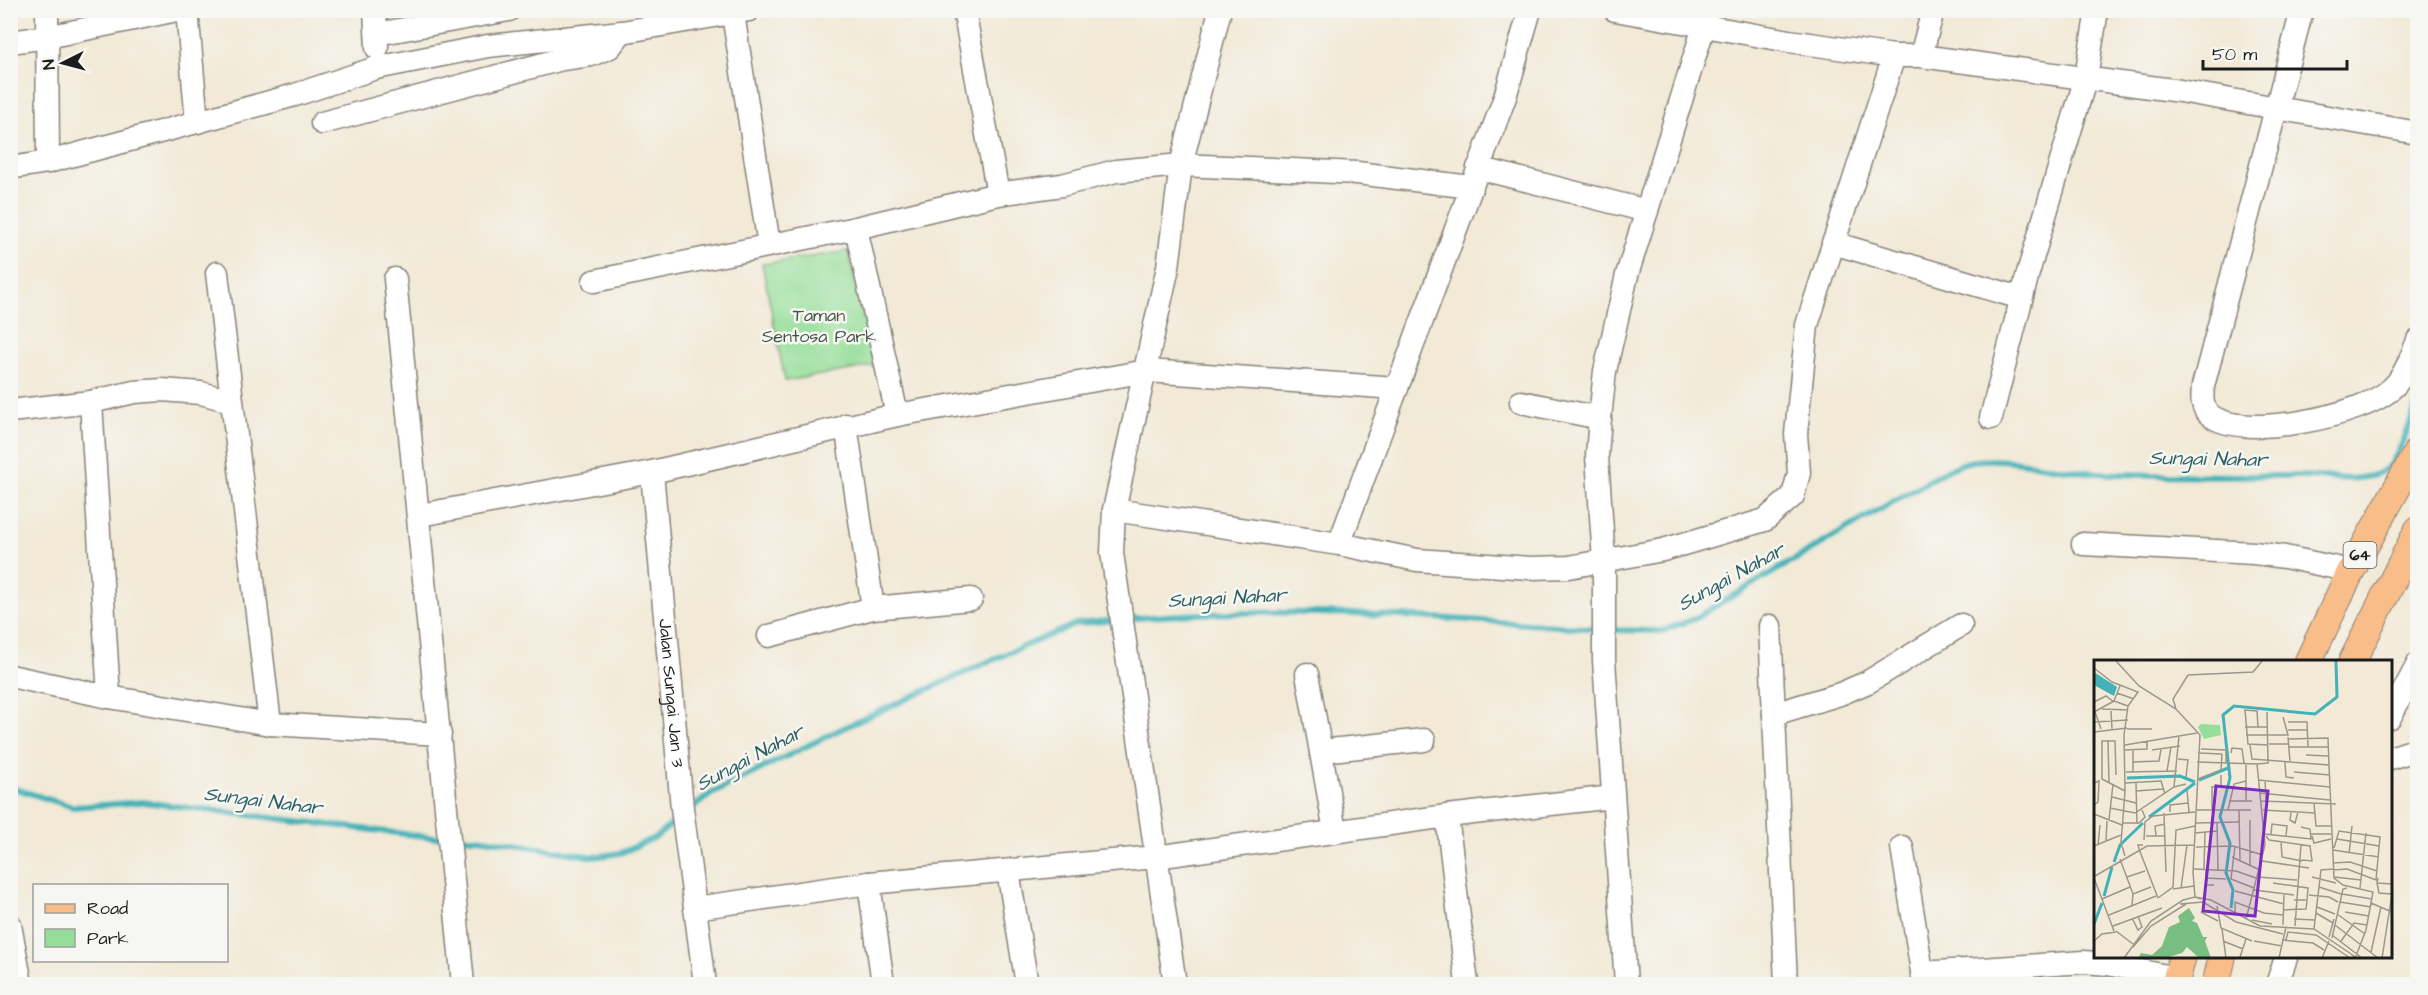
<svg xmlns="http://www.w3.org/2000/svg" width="2428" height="995" font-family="'Architects Daughter',sans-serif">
  <rect width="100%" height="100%" fill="#f6f6f2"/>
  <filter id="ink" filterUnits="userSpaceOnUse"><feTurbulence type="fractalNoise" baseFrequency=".0167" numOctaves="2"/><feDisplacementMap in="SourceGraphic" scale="12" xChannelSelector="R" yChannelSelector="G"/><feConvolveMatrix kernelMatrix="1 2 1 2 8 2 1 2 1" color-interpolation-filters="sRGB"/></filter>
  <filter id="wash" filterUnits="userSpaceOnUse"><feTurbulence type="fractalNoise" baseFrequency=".008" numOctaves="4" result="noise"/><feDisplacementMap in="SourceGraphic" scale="24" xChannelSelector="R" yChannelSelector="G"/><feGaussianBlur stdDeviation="1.35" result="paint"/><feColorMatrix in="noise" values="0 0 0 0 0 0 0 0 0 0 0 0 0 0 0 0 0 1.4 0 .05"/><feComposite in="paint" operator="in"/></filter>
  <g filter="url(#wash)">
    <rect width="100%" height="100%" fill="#f2e9d6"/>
    <!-- green -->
    <path fill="#95de99" stroke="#587d5a" stroke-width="1.5" d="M 848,251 L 875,366 L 785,381 L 762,264 Z"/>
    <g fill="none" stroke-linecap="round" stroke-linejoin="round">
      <!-- stream -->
      <path stroke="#42b2b8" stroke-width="6" d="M 1126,619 C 1284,604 1441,618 1598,629
        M 1609,630 L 1662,631 L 1694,619 L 1947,470 C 1955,467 1964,462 1973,461 C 2014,456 2058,471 2099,473 C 2166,477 2232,475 2299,476 C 2325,476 2361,485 2384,470 C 2399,461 2411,419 2418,402
        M 10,787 L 73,807 L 143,802 L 429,837 L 478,838 L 594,857 L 621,853 L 656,837 L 677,820
        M 687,812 L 711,794 L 841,729 L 992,660 L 1076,624 L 1116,620"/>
    </g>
  </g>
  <g filter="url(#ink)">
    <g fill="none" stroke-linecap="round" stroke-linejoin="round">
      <!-- minor casing -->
      <g stroke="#878279" stroke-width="25">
        <g id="minor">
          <path d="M 47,10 L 48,162"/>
          <path d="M 187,10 L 197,122"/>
          <path d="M 375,10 L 377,48"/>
          <path d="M 964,10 L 998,194"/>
          <path d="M 1615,10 L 1789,41 L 1894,56 L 1921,56 L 2180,91 L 2418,133"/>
          <path d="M 2302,10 L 2203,386 C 2202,397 2201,408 2210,415 C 2242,441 2363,416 2391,389 C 2405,377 2410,358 2418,341"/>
          <path d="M 733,14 L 769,245"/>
          <path d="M 377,34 L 509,10"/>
          <path d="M 10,42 L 47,37 L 177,10"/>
          <path d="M 1921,56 L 1933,10"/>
          <path d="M 322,123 L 562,59 L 591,55 L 610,47 L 622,32"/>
          <path d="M 10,168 L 48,162 L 197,122 L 295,95 L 376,68 L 488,46 L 622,32 L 749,10"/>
          <path d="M 1478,168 L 1647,211"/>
          <path d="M 856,228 L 897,415"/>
          <path d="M 1833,243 L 2021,298"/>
          <path d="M 217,273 L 270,724"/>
          <path d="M 395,279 L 463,984"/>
          <path d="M 594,281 L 856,228 L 998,194 L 1062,185 L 1116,171 L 1181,165 L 1272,169 L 1357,173 L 1471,187"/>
          <path d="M 91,402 L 109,697"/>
          <path d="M 1521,402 L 1600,418"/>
          <path d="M 10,411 L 91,402 L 134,392 L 162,390 L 201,393 L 231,401"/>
          <path d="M 1991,418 L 2028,273 L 2086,77 L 2097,10"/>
          <path d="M 846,425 L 873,608 L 971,599"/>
          <path id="s1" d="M 652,472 L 682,808 L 705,984"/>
          <path d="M 1114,510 L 1339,544 L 1417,560 L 1530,568 L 1569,567 L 1663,550 L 1765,520 L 1793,496 L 1799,473 L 1796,434 L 1807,325 L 1894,56"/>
          <path d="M 420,515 L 652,472 L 897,415 L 1147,371 L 1397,388"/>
          <path d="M 1339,544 L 1505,97 L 1530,10"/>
          <path d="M 2083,544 L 2254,553 L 2285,557 L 2351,571"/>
          <path d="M 1770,626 L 1786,984"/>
          <path d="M 769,636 L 873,608"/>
          <path d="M 1307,674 L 1335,831"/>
          <path d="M 10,676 L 109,697 L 270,724 L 440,734"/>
          <path d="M 1774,714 L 1840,694 L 1868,682 L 1961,625"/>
          <path d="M 2390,717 L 2418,664"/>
          <path d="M 1321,751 L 1424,740"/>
          <path d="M 2390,758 L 2418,749"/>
          <path d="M 1447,816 L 1467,984"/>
          <path d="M 1902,847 L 1924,984"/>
          <path d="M 1008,871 L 1027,984"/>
          <path d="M 869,883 L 883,984"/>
          <path d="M 695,908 L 869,883 L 1156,857 L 1447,816 L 1613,797"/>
          <path d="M 10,925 L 21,984"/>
          <path d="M 1922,973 L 2084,962 L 2108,964 L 2176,978"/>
          <path d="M 1175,984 L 1112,553 L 1114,510 L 1168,267 L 1181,165 L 1220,10"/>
          <path d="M 1626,984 L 1604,660 L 1604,561 L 1597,456 L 1600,418 L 1605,371 L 1627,275 L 1704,26"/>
          <path d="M 2277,984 L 2286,958"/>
        </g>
      </g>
      <!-- major casing -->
      <g stroke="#878279" stroke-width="29">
        <path id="major" d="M 2308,662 L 2351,571 L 2418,450
          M 2352,662 L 2418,530
          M 2175,984 L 2182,958
          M 2216,984 L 2222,958"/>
      </g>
      <!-- minor -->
      <use href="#minor" stroke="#fff" stroke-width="22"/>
      <!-- major -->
      <use href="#major" stroke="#f8bd89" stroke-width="27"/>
    </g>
  </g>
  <g text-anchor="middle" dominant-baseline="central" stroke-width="5" stroke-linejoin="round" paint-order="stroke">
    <!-- shield labels -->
    <rect fill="#f6f6f2" stroke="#5d5d5c" stroke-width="1.5" x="2343.5" y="542" width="33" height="26" rx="4.5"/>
    <g font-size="16" font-weight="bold" fill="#1c1c1c">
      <text x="2360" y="555">64</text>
    </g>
    <!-- park labels -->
    <g font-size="18" fill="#405642" stroke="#f6f6f2">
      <text x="819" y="315">Taman<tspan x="819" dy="21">Sentosa Park</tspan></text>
    </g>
    <!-- street labels -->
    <g font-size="18" fill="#1c1c1c" stroke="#f6f6f2">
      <text stroke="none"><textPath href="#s1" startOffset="222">Jalan Sungai Jan 3</textPath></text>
    </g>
    <!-- water labels -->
    <g font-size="20" font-style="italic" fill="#2d6062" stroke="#f6f6f2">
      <text transform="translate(2208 459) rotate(1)">Sungai Nahar</text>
      <text transform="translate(1731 577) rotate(-29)">Sungai Nahar</text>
      <text transform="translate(1227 598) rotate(-3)">Sungai Nahar</text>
      <text transform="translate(750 758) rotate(-28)">Sungai Nahar</text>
      <text transform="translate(263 801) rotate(7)">Sungai Nahar</text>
    </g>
  </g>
  <!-- overview -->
  <g transform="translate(2094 660)">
    <rect width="298" height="298" fill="#f2e9d6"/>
    <path d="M 107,64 L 126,65 L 127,75 L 110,79 L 104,67 Z" fill="#95de99"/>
    <path d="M 95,248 L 101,258 L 98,261 L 103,263 L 109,277 L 113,277 L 111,281 L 117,298 L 105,298 L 93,287 L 88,293 L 71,298 L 44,298 L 47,293 L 58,295 L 68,286 L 75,267 L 86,262 L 84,256 Z" fill="#78bd81"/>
    <path d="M 0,12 L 23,27 L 20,36 L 0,25 Z" fill="#42b2b8"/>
    <path fill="none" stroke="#42b2b8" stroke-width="3" d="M 33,118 L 86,116 L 101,122M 105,120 L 134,108M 55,157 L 101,123M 20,202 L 26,185 L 49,163M 10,236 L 18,207M 137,248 L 139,230 L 132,213 L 136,183 L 126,157 L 136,118 L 129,55 L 140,46 L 221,54 L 243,37 L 242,1M 0,264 L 8,243"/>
    <path fill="none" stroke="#9c978c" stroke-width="1.5" d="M 22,1 L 45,26 L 82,49 L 106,75 L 99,212 L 101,237 L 107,239M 0,8 L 18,22 L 44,32 L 34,46 L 30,75 L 31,131 L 27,183 L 31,196M 94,15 L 159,12 L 168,1M 26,26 L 20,41 L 34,46M 23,33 L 40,39M 0,42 L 12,36 L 20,42M 8,49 L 34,50M 82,49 L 79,39 L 94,15M 17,51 L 18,69M 0,52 L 20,41M 1,52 L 7,69M 0,62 L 34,60M 194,62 L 213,62 L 214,87M 151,67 L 173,67M 164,67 L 163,51 L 151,50 L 154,84 L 174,85M 33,69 L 58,69M 194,70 L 213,70M 0,72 L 33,68M 152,75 L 194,75 L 189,57M 194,77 L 196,102M 195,79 L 234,78 L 235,105M 14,80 L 15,123M 175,84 L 194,84M 31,85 L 103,73M 156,85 L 158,99 L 235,105 L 240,218 L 249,225 L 279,232 L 272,270 L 262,296M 195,87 L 234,87M 107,89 L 132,90 L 132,103M 31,90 L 53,89 L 53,81M 39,90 L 39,112M 58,90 L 86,86M 104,93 L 128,94M 137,93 L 138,88 L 148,89 L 150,103M 212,95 L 234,96M 84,99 L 94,100 L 92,117M 39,102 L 65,101 L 67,89M 103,102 L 163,104 L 171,185 L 152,259M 191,102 L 192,117 L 200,118M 163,104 L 174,103 L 173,52M 73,111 L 77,87M 32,112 L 83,111M 200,112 L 236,115M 22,115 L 21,81 L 8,81 L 8,119 L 31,131M 104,119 L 127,110 L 128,94M 164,120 L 236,127M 171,120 L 172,141M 0,123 L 5,121 L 4,142 L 0,145M 31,123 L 67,121 L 71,134M 42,123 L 43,164M 80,127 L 85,76M 93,130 L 95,152M 42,131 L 69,129M 165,133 L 236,140M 18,137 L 42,143M 135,141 L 158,141M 152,141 L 152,103M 166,141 L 242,144M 220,143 L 222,166 L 237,166M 16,148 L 41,153 L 80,127 L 92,124M 103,150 L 157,150M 118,150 L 118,127 L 127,126 L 127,115M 134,150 L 140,124 L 152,121M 145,150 L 146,201M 169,150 L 221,153M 76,152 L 76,145 L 94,143M 197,152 L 196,160 L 201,163 L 204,152M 70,153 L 72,212M 0,154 L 28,165M 15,160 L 19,124M 156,160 L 156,206M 123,162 L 124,210M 29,163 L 45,163 L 51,157 L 48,150M 101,163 L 146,162M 101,173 L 123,171M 170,174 L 217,179 L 216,169 L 207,167M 177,174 L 178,164 L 193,166 L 192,176M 217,174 L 237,174M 52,176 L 71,176M 62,176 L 61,166 L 71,164M 172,176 L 175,180 L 216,186 L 218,201 L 208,200M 218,176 L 220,183 L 237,179M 243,179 L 285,186M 50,180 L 51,162 L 59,156 L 101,152M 12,181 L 13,161M 187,182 L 188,197 L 208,201M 4,185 L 6,165M 49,185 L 44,185 L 45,189 L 64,238M 0,186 L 27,175M 141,186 L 137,219 L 160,228M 102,187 L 139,186 L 169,195M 239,190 L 285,197M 255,194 L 258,166M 138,197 L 166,210M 26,199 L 39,234 L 38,245M 168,201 L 215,208M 239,203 L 256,202 L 283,211M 100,209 L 142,211 L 162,218M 110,209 L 111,172M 112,210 L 112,225 L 120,225M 239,210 L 253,209 L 282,220 L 286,177 L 245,171 L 240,188M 1,216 L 53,186 L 100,185M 33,217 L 51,211M 164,217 L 203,220M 218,217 L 242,223M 240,217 L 267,220M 0,218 L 20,271M 112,218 L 132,219M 284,218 L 283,223 L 298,224M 179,223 L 214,228 L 213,240 L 200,240M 283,223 L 285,233 L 298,234M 225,227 L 247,234M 87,228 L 93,185M 266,228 L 272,173M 79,229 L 100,226M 160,230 L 200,235M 141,231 L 190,244M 39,234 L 57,227M 248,234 L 278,239M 215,235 L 235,237 L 244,242M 64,238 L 79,227 L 82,170 L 101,166M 8,239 L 36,227M 246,242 L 277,247M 277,243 L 298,252M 86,244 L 109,242 L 142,262 L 189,274M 123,246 L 127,268 L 158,281M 223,247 L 241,254M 189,250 L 212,249 L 213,241M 107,252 L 124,261M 141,252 L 141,242 L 170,253 L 189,255M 251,252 L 275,256M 222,253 L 239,263M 243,254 L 271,274M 15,255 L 62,236M 38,258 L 44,270 L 48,267 L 44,256M 200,259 L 221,260M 158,260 L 178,264M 189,265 L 190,235M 241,265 L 284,298M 19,266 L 68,248M 201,266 L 207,185M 128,269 L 132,298M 220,269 L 227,210 L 239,209M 22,271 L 39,284M 238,275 L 268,298M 235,277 L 240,259M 238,278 L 249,229 L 253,228M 188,280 L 219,283 L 230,290M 192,280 L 194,272 L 222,275 L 256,298M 0,281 L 8,274 L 22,272M 129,281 L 149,289M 160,281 L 188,286M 247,281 L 260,263 L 273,265M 39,287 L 57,266 L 92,244M 277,292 L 287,247M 146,297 L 152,279M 30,298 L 57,261 L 89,240 L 101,237 L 117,240 L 166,266 L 220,269 L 263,298M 185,298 L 192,267M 228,298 L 235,281M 288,298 L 298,234"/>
    <path fill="#7b2cbf" fill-opacity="0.15" stroke="#7b2cbf" stroke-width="3" d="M 122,126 L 174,131 L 161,256 L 109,251 Z"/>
    <rect width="298" height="298" fill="none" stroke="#1c1c1c" stroke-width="3"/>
  </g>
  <!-- margin -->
  <rect width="2428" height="995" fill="none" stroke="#f6f6f2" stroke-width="36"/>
  <!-- legend -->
  <rect x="33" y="884" width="195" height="78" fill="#f6f6f2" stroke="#9f9f9c" stroke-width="1.5"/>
  <rect x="45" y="904" width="30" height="9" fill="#f8bd89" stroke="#9f9f9c" stroke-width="1.5"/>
  <text x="87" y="914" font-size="18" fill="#1c1c1c">Road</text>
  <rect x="45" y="929" width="30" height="18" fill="#95de99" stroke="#9f9f9c" stroke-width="1.5"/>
  <text x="87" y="944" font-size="18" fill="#1c1c1c">Park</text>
  <!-- north arrow -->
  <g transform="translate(63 63) rotate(264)" stroke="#f6f6f2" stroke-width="4.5" paint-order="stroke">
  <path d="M0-4.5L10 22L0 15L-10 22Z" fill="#1c1c1c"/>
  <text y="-9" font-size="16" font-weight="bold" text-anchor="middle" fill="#1c1c1c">N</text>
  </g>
  <!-- scale -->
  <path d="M2203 60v9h144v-9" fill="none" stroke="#1c1c1c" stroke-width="3"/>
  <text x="2212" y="60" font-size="18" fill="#1c1c1c" stroke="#f6f6f2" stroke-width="4.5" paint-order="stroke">50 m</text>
</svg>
